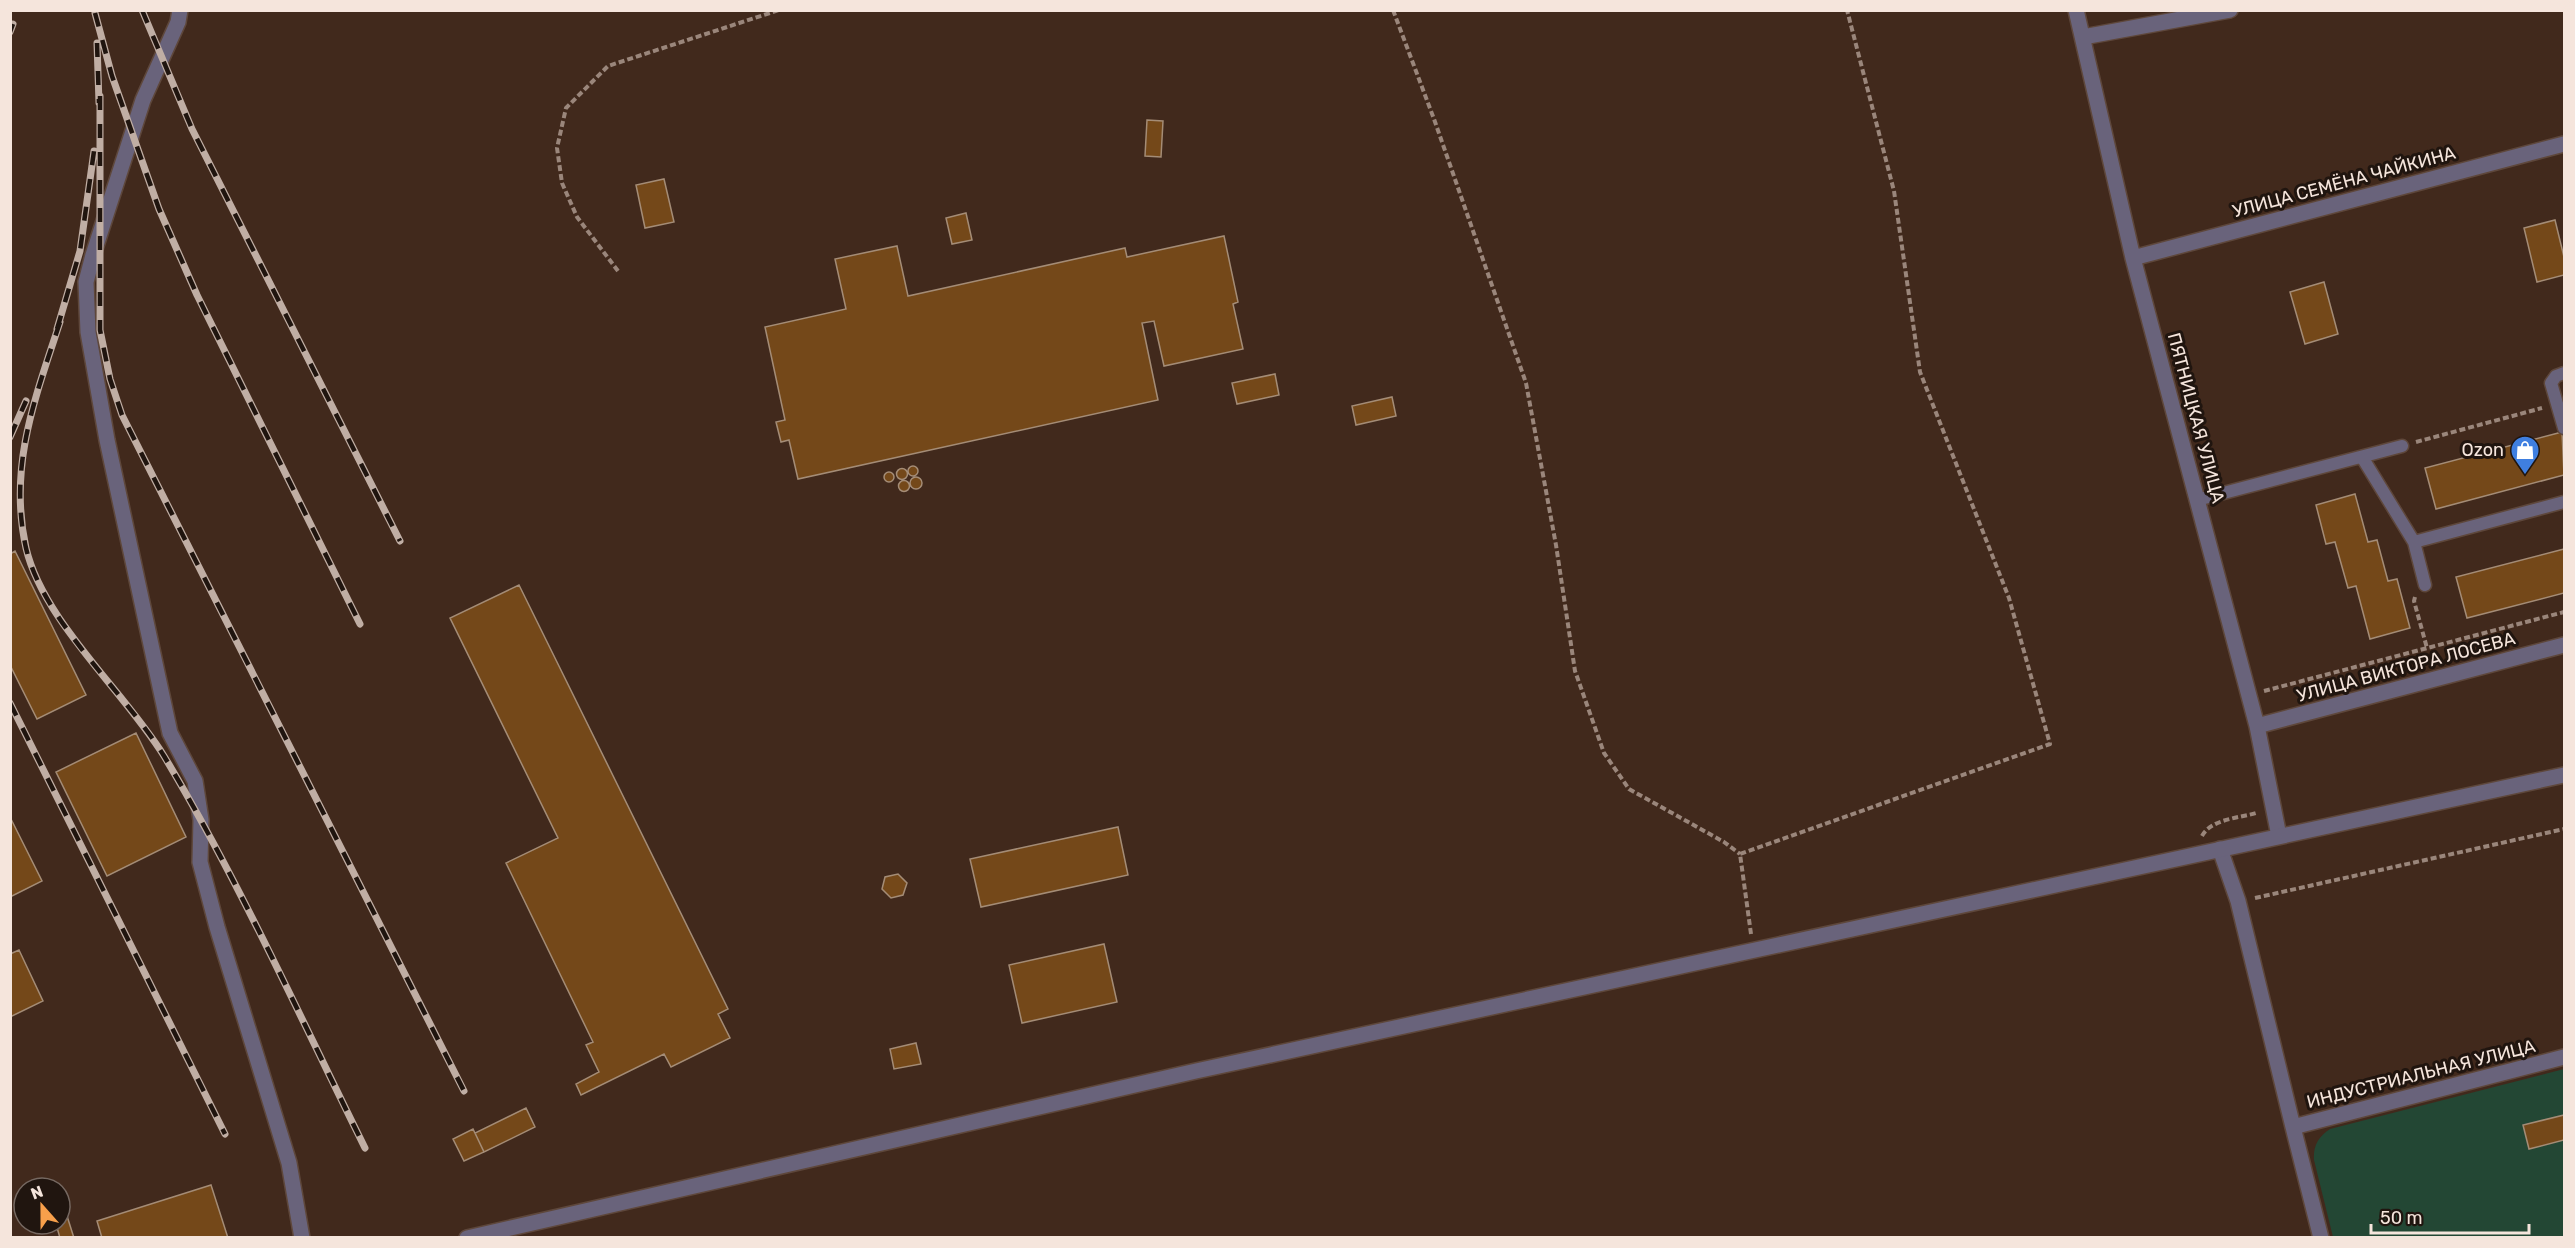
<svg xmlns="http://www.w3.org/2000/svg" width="2575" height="1248" font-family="Rubik,sans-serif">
  <rect width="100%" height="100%" fill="#41291c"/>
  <!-- green -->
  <path fill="#234734" d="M 2564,1069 L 2564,1237 L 2333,1237 L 2314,1160 C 2313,1146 2318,1137 2330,1129 Z"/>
  <!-- building -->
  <path fill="#744819" stroke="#a48c76" stroke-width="1.5" d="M 1147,120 L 1163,121 L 1161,157 L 1145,156 Z
    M 664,179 L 674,222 L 645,228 L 636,185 Z
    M 966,213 L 972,240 L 952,244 L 946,218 Z
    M 2555,220 L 2564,257 L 2564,275 L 2537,282 L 2524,228 Z
    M 1224,236 L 1238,302 L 1233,304 L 1243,349 L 1164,366 L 1154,321 L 1142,323 L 1158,400 L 798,479 L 789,440 L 781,442 L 776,422 L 785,420 L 765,327 L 846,309 L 835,259 L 897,246 L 908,296 L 1125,248 L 1127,257 Z
    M 2324,282 L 2338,334 L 2305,344 L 2290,292 Z
    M 1275,374 L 1279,395 L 1237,404 L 1232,383 Z
    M 1392,397 L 1396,416 L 1356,425 L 1352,406 Z
    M 2562,432 L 2564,475 L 2436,509 L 2425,468 Z
    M908 471a5 5 0 1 1 10 0a5 5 0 1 1-10 0Z
    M896.5 474a5.5 5.5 0 1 1 11 0a5.5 5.5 0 1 1-11 0Z
    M884 477a5 5 0 1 1 10 0a5 5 0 1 1-10 0Z
    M910 483a6 6 0 1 1 12 0a6 6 0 1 1-12 0Z
    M898.5 486a5.5 5.5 0 1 1 11 0a5.5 5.5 0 1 1-11 0Z
    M 2355,494 L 2368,542 L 2377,540 L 2388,581 L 2397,579 L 2410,628 L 2370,639 L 2356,586 L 2348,588 L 2335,542 L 2326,544 L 2316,505 Z
    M 2564,549 L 2564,593 L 2467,618 L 2456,577 Z
    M 15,551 L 86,695 L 37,719 L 10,665 L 10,554 Z
    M 519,585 L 728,1009 L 718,1014 L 730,1038 L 671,1067 L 664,1054 L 581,1095 L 576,1084 L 599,1072 L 586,1045 L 593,1042 L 506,863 L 558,838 L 450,618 Z
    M 136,733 L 186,837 L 107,876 L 56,772 Z
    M 10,817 L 42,881 L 10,897 Z
    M 1118,827 L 1128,875 L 981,907 L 970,859 Z
    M 898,874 L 907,883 L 903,895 L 891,898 L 882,889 L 885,877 Z
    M 1104,944 L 1117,1002 L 1022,1023 L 1009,965 Z
    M 19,950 L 43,1001 L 10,1017 L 10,954 Z
    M 916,1043 L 921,1064 L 894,1069 L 890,1049 Z
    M 526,1108 L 535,1127 L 484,1152 L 475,1133 Z
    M 2564,1115 L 2564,1140 L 2529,1149 L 2523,1125 Z
    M 473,1129 L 484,1152 L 464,1161 L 453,1139 Z
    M 211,1185 L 228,1238 L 102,1238 L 97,1221 Z
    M 61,1197 L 74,1238 L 60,1238 L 56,1224 L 60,1224 Z"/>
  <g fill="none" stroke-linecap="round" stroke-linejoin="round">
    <!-- service casing -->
    <g stroke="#5e473b" stroke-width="15">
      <path id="service" d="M 2564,428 L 2551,383 L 2556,376 L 2564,373
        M 2362,457 L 2414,542 L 2425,585
        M 2197,500 L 2402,446
        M 2414,542 L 2564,502"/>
    </g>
    <!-- minor casing -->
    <g stroke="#5e473b" stroke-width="18">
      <path id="minor" d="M 180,10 L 178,22 L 143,100 L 93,255 L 86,282 L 88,332 L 107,440 L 170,733 L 195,781 L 201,820 L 200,862 L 217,927 L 289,1163 L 302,1238
        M 2076,10 L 2133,258 L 2257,726 L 2279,836
        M 2083,37 L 2230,10
        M 2133,258 L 2564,144
        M 2257,726 L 2564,645
        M 2220,849 L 2238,901 L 2293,1127
        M 2321,1238 L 2293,1127 L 2564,1057"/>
    </g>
    <!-- tertiary casing -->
    <g stroke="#5e473b" stroke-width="18">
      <path id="tertiary" d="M 467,1238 L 1196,1071 L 2564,775"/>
    </g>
    <!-- path -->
    <path stroke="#9a867b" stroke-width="4" stroke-dasharray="6 3" stroke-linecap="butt" d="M 1393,10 L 1434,119 L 1526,383 L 1556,545 L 1575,671 L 1604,753 L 1629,789 L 1724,842 L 1740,854
      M 618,271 L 577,217 L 562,183 L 557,148 L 566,108 L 608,66 L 779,10
      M 2416,442 L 2542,408
      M 2415,597 L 2414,601 L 2427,648
      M 2264,691 L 2564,612
      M 2202,836 C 2211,819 2239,818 2256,813
      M 2255,898 L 2564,829
      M 1751,934 L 1740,854 L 2050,744 L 2009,598 L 1920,372 L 1894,191 L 1847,10"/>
    <!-- service -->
    <use href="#service" stroke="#69637b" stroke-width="12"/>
    <!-- minor -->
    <use href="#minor" stroke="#69637b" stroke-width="15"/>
    <!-- tertiary -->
    <use href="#tertiary" stroke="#69637b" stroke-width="15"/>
    <!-- rail casing -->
    <g stroke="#c0aea4" stroke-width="7">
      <path id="rail" d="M 142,10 L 192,129 L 400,541
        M 95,13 L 112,76 L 159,209 L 197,295 L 360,624
        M 10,32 L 13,24
        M 97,43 L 99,103
        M 100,96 L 100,330 L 110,379 L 122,415 L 464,1091
        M 60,322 C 35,398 8,467 26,548 C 43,621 124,691 164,756 C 239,881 300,1017 365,1148
        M 57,329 L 80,251 L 94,151
        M 10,437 L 26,401
        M 10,703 L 225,1134"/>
    </g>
    <!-- rail -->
    <use href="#rail" stroke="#20150f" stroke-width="4.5" stroke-dasharray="14" stroke-linecap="butt"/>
  </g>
  <!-- icons -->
  <defs>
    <g id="shop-pin" transform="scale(1.5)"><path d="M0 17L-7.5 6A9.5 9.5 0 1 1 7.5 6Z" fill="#3f7fe0" stroke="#20150f"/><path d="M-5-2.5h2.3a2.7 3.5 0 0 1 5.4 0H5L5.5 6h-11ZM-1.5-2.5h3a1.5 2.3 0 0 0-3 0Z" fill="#fff"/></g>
  </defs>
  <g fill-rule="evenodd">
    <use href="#shop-pin" x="2525" y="450"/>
  </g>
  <g text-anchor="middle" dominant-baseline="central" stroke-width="6" stroke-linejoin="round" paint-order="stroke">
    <!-- street labels -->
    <g font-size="18" fill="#f5e5dc" stroke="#20150f">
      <text transform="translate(2344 182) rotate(-15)">УЛИЦА СЕМЁНА ЧАЙКИНА</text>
      <text transform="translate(2196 418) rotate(75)">ПЯТНИЦКАЯ УЛИЦА</text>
      <text transform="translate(2406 667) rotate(-15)">УЛИЦА ВИКТОРА ЛОСЕВА</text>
      <text transform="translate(2421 1074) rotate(-14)">ИНДУСТРИАЛЬНАЯ УЛИЦА</text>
    </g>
    <!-- poi labels -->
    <g font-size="18" fill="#f5e5dc" stroke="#20150f" text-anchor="end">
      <text x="2504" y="450">Ozon</text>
    </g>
  </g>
  <!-- border -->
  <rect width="2575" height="1248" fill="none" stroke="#f5e5dc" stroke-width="24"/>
  <!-- north arrow -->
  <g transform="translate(42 1206) rotate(339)"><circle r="28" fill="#20150f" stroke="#756861" stroke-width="1.5"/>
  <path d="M0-4.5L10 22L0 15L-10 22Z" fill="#f8a04b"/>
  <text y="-9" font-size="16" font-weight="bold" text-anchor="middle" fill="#f5e5dc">N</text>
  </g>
  <!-- scale -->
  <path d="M2371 1224v9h158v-9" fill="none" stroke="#f5e5dc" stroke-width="3"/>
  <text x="2380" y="1224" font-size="18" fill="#f5e5dc" stroke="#20150f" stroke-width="4.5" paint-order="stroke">50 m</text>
</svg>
